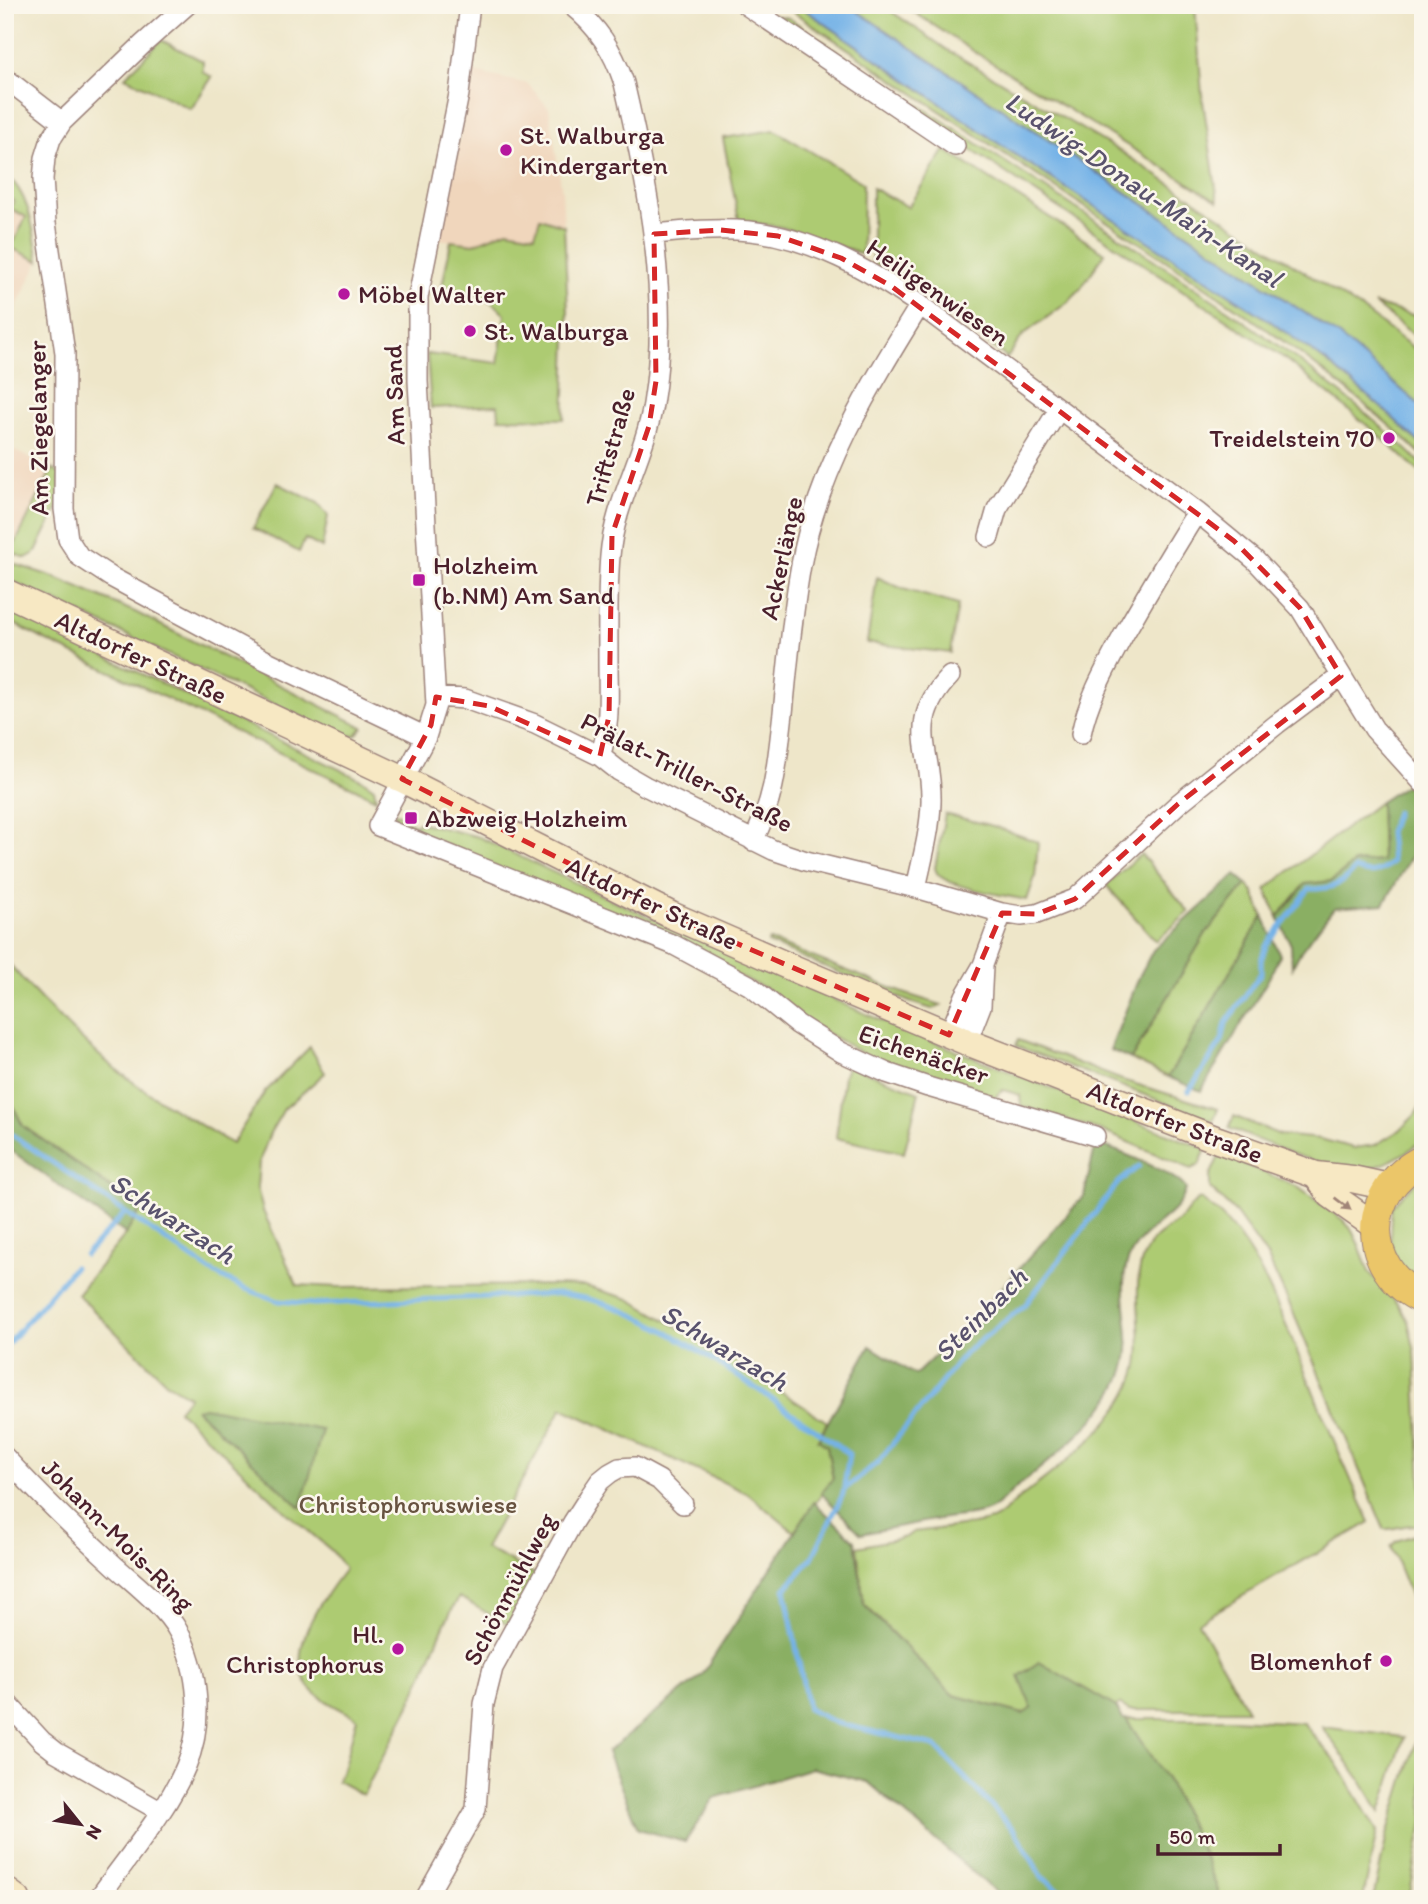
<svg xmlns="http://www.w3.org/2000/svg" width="1428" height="1904" font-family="Itim,sans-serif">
  <rect width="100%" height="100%" fill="#fbf7ec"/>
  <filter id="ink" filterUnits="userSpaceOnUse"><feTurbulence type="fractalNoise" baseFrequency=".0143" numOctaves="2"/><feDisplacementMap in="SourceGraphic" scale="14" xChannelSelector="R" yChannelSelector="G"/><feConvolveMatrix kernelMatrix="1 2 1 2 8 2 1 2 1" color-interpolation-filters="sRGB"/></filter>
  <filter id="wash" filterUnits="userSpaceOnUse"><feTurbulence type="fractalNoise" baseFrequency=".00686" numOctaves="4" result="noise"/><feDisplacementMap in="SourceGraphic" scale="28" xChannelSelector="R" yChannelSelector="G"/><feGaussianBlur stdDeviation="1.57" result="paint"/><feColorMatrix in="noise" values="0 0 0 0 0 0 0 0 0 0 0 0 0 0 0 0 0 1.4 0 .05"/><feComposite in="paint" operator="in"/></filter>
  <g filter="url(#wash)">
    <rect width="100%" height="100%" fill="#eee6c9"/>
    <!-- built -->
    <path fill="#f0d6bc" d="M 474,72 L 528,84 L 549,108 L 562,191 L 564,226 L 541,218 L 536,235 L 507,230 L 474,244 L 438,239 Z
      M 5,173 L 22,192 L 28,206 L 39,261 L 5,330 Z
      M 5,446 L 52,469 L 15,544 L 5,540 Z"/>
    <!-- green -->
    <path fill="#adcb72" stroke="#7c754e" stroke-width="2" d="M 783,5 L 798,5 L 1011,152 L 1270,321 L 1328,363 L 1382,408 L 1423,446 L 1423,456 C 1323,361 1206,287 1091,211 C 988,144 885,74 783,5 Z
      M 848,5 L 882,5 L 949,51 L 1123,153 L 1268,248 L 1367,313 L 1423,355 L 1423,408 L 1339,336 Z
      M 903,5 L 1195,5 L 1202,95 L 1218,201 L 973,51 Z
      M 767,14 L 789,18 C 903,96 1020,171 1135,247 C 1235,314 1336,381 1423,465 L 1423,475 L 1374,431 L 1284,358 Z
      M 161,40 L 203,61 L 203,72 L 212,77 L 191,109 L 125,77 Z
      M 775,130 L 863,183 L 862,254 L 781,227 L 739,221 L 723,138 Z
      M 945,150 L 1105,253 L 1081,288 L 1068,302 L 1023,335 L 1007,358 L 954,316 L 872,262 L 872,188 L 908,207 Z
      M 5,173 C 31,196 33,230 39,261 L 11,248 L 26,217 L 10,208 L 14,201 L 5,197 Z
      M 540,218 L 564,226 L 568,312 L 564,419 L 499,418 L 498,405 L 431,408 L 427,354 L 498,363 L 505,315 C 490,294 466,293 442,287 L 451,241 L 474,244 L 507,230 L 535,235 Z
      M 1374,304 L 1423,318 L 1423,342 Z
      M 52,469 L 60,474 L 60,503 L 35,553 L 26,558 L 5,551 L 5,540 L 15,544 Z
      M 277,483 L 318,503 L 328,516 L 322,548 L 305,539 L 299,552 L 253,528 Z
      M 5,561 L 51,576 L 135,612 L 363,727 L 355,736 L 340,735 L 5,578 Z
      M 877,577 L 903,589 L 958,605 L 950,653 L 867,643 Z
      M 5,608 L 364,781 L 374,788 L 376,799 L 47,641 L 5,619 Z
      M 1380,802 L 1382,861 L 1354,863 L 1332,881 L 1305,884 L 1278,917 L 1266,889 Z
      M 394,813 L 405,815 L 404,820 L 416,825 L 418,822 L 479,837 L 601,895 L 884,1022 L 1206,1149 L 1199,1165 L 1191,1169 L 1100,1130 L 1021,1106 L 1020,1095 L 1003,1090 L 994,1099 L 869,1057 L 806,1021 L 765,988 L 397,823 L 393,819 Z
      M 945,814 L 993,826 L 1038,842 L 1035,877 L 1027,900 C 1005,895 958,889 941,877 C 936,874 937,873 935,868 Z
      M 1141,854 L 1189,912 L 1156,941 L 1106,885 Z
      M 1247,884 L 1254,893 L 1263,916 L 1168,1077 L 1131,1059 L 1206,933 Z
      M 769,940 L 906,994 L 941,1005 L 932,1009 L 910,1002 L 768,943 Z
      M 5,959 C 36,996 71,1031 107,1062 C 145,1094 190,1118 232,1144 L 265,1092 L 310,1047 L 325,1073 L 284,1109 L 270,1133 L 259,1163 L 257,1188 L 263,1211 L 297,1285 L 339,1287 L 555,1285 L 585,1286 L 629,1299 L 718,1350 L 827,1422 L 818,1439 L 827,1446 L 833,1479 L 794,1532 L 747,1493 L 562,1408 L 485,1548 L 538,1576 L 510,1626 L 459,1597 L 446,1621 L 410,1705 L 363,1795 L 337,1781 L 344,1766 L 357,1718 C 343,1710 326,1703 314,1692 C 278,1658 323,1597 345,1569 L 332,1551 L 286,1512 L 178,1410 L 189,1396 L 168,1384 L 77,1294 L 126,1234 L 141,1209 L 23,1126 L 5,1090 Z
      M 1018,1040 L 1122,1080 L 1218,1109 L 1213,1121 L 1016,1046 Z
      M 848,1065 L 919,1092 L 904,1153 L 836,1138 L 844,1075 Z
      M 1423,1101 L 1423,1140 C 1406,1154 1381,1168 1359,1170 C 1332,1173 1257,1139 1229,1128 L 1234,1116 L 1280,1135 L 1320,1139 L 1354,1148 L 1375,1145 L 1400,1130 L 1415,1115 Z
      M 1220,1154 L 1296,1186 L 1343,1220 L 1351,1229 L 1359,1245 L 1369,1272 L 1398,1304 L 1408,1321 L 1415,1352 L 1422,1507 L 1418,1508 L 1418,1525 C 1405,1524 1393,1530 1384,1529 L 1293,1312 L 1268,1258 L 1236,1213 L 1210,1188 L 1210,1176 Z
      M 1423,1174 L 1423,1282 C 1386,1262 1389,1243 1392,1206 Z
      M 1200,1199 C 1252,1231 1284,1320 1306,1374 C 1327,1424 1347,1473 1370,1522 L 1198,1622 L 1247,1710 L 1129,1710 L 1119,1704 L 1116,1707 L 1039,1662 L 1033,1708 L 1023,1714 L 953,1695 L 864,1604 L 857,1547 L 906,1537 L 913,1532 C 934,1529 972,1526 992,1520 C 1002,1516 1012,1504 1021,1497 C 1061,1466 1124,1421 1137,1369 C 1146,1332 1128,1282 1147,1249 C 1155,1236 1167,1229 1179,1221 C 1187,1214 1191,1203 1200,1199 Z
      M 1417,1534 L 1419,1557 L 1423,1557 L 1423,1626 L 1391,1547 L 1396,1541 Z
      M 1126,1719 L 1233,1719 L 1303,1723 L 1337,1763 L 1377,1831 L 1363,1899 L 1221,1899 L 1206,1859 L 1168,1782 Z
      M 1322,1727 L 1404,1737 L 1380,1812 L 1360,1779 Z
      M 1417,1738 L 1423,1743 L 1423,1822 L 1409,1899 L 1373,1899 L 1387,1835 Z"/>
    <!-- forest -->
    <path fill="#8aaf64" stroke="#6a6748" stroke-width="2" d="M 1413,780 L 1423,792 L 1423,836 L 1384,904 L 1334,908 L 1301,951 L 1292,968 L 1291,945 L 1278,917 L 1305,884 L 1332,881 L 1354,863 L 1382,861 L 1380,802 Z
      M 1236,875 L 1247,884 L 1206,933 L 1131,1059 L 1110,1050 L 1140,975 L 1153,950 Z
      M 1263,916 L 1280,955 L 1269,978 L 1201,1091 L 1168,1077 Z
      M 5,1090 L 23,1126 L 141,1209 L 126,1234 L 5,1146 Z
      M 1096,1143 C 1115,1150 1177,1173 1186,1189 C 1179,1220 1135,1228 1126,1267 C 1118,1300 1135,1334 1125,1367 C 1111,1415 1053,1457 1016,1488 C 1007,1495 997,1508 987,1511 C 975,1516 958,1516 945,1518 C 917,1523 889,1528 861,1534 L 821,1493 L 833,1478 L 827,1446 L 818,1440 L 870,1346 L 915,1375 L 976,1317 L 1084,1196 Z
      M 204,1407 L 322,1430 L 301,1508 L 196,1409 Z
      M 814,1502 L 855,1541 L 864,1605 L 953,1695 L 1023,1714 L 1032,1708 L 1019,1676 L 1039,1662 L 1116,1707 L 1123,1719 L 1126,1719 L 1168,1782 L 1206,1859 L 1221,1899 L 1004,1899 L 868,1782 L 812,1768 L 714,1798 L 685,1842 L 638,1829 L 607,1752 L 702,1675 Z"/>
    <!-- water -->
    <path fill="#74b2e7" stroke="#5f6889" stroke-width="2" d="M 798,5 L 848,5 L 1339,336 L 1423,408 L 1423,446 L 1382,408 L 1328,363 L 1270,321 L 1011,152 Z"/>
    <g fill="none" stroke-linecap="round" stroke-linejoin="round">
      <!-- stream -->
      <path stroke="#74b2e7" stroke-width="5" d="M 1420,756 L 1423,751
        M 1189,1091 L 1222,1041 L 1226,1023 L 1261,973 L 1261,960 L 1266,946 L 1309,889 C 1331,889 1341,886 1355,869 C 1369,876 1381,873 1392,862 L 1389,832 L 1396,812
        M 5,1130 L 212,1272 L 243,1288 L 279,1301 L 314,1304 L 560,1294 C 626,1301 685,1341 739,1377 C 777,1402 813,1427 849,1454 L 843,1494 L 812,1558 L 785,1589 L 808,1709 L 836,1723 L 935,1746 L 1015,1831 L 1042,1877 L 1072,1899
        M 85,1255 L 125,1213
        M 5,1347 L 74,1267
        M 846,1488 L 878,1462 L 965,1353 L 1025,1305 L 1118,1183 L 1139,1166"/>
    </g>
  </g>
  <g filter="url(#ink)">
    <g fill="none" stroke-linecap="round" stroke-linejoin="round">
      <!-- street casing -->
      <g stroke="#9c827a" stroke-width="22">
        <path id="street" d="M 187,5 L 143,44 L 62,122 L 51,139 L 45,158 L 43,179 L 46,223 L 65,353 L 64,509 L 68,539 L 79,556 L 111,577 L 263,659 L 426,737
          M 470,5 L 459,94 L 418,297 L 418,381 L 436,705 L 426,737 L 378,826 L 674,945 L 749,985 L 797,1024 L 841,1052 L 887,1073 L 928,1087 L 1095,1136
          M 571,5 C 598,27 613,50 624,83 C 648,186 671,298 653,404 C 645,456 614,503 610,556 C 607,591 608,627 608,662 C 608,695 611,725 600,756
          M 746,5 L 955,146
          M 5,78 L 62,122
          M 654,234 C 685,231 718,228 750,231 C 813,238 869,270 920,305 L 1197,512 L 1255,560 L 1300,608 L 1374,729 L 1423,783
          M 989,537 L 997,509 L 1059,409
          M 436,697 L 465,699 L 535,724 L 600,756 L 619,771 L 645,786 L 773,850 L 806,861 L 916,888 L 1002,913 L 1021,916 L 1037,914 L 1075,899 L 1178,804 L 1277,724 L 1341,676
          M 1081,734 C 1088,699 1106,668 1123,636 C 1147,594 1171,553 1197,512
          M 753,841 C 776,796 777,762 783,713 C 788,664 792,614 801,565 C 818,470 870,386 920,305
          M 916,888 C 922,860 930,832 931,803 C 933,749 904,724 950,676
          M 949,1035 L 965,996 L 983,965 L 1002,913
          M 967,1042 L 981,1006 L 983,967
          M 5,1457 C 40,1496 77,1531 115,1566 C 135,1584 166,1608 178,1631 C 199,1669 204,1725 186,1766 C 168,1810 126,1859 98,1899
          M 5,1701 L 42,1741 L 56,1752 L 160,1811
          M 425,1899 L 476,1809 L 484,1704 L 493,1668 L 573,1522 L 589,1497 L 600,1481 L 610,1473 L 619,1468 L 635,1467 L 659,1480 L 683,1504"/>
      </g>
      <!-- secondary casing -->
      <g stroke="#9c827a" stroke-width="29">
        <path id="secondary" d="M 5,592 L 402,779 L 671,915 L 788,966 L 967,1042 L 1218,1140 L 1316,1175 L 1352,1179 L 1389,1187
          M 1316,1175 L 1331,1195 L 1376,1227
          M 5,1890 L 17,1899"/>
      </g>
      <!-- primary casing -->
      <g stroke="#9c827a" stroke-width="32">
        <path id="primary" d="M 1423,1160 C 1361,1190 1360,1270 1423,1299"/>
      </g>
      <!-- street -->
      <use href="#street" stroke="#fff" stroke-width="19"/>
      <!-- secondary -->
      <use href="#secondary" stroke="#f7e8c3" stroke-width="26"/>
      <!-- primary -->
      <use href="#primary" stroke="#ebc669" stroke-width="30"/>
    </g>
    <!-- one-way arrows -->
    <defs><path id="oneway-solid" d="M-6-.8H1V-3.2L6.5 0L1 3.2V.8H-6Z" transform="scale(1.75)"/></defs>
    <use fill="#a08477" href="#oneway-solid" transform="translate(1343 1204) rotate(37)"/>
  </g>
  <!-- marked area -->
  <path fill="none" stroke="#d62828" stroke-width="5" stroke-dasharray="14 9" stroke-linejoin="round" d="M 721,230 L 778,236 L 841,258 L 891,286 L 1234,541 L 1300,608 L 1341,676 L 1178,804 L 1075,899 L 1037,914 L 1002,913 L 949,1035 L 671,915 L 402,779 L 431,725 L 436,697 L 489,706 L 600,756 L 609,716 L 612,535 L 649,426 L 656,381 L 654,234 Z"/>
  <!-- markers -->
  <g fill="#b5179e" stroke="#fbf7ec" stroke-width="2.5">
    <circle cx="506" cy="150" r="7"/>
    <circle cx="344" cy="294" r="7"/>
    <circle cx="470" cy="331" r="7"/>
    <circle cx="1389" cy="438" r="7"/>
    <rect x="412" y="573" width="14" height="14" rx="3.5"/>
    <rect x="404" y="811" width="14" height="14" rx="3.5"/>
    <circle cx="398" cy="1649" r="7"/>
    <circle cx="1386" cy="1661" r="7"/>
  </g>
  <g text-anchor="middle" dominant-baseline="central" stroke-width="5" stroke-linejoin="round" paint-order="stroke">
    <!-- poi labels -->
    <g font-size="26" fill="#4a1f2b" stroke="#fbf7ec" text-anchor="start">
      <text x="520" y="135">St. Walburga<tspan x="520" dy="30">Kindergarten</tspan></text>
      <text x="358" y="294">Möbel Walter</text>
      <text x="484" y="331">St. Walburga</text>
      <text x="1375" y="438" text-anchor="end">Treidelstein 70</text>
      <text x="433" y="565">Holzheim<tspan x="433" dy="30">(b.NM) Am Sand</tspan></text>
      <text x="425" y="818">Abzweig Holzheim</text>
      <text x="384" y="1634" text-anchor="end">Hl.<tspan x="384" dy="30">Christophorus</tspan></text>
      <text x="1372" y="1661" text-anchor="end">Blomenhof</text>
    </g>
    <!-- street labels -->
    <g font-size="26" fill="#4a1f2b" stroke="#fbf7ec">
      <text transform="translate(938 292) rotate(35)">Heiligenwiesen</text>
      <text transform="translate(394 395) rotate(-92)">Am Sand</text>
      <text transform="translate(38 428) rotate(-91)">Am Ziegelanger</text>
      <text transform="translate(610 447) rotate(-74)">Triftstraße</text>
      <text transform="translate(781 558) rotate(-78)">Ackerlänge</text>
      <text transform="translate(141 657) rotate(25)">Altdorfer Straße</text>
      <text transform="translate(687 772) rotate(27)">Prälat-Triller-Straße</text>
      <text transform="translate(652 903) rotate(25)">Altdorfer Straße</text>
      <text transform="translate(924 1054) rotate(19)">Eichenäcker</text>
      <text transform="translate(1175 1122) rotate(21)">Altdorfer Straße</text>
      <text transform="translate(118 1535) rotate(45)">Johann-Mois-Ring</text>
      <text transform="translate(509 1589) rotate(-62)">Schönmühlweg</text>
    </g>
    <!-- park labels -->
    <g font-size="26" fill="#685340" stroke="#fbf7ec">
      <text x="408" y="1504">Christophoruswiese</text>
    </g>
    <!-- water labels -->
    <g font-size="28" font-style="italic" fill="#59526d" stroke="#fbf7ec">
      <text transform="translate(1144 189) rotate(34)">Ludwig-Donau-Main-Kanal</text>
      <text transform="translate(173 1218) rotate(33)">Schwarzach</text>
      <text transform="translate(980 1314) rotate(-45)">Steinbach</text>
      <text transform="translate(725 1347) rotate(31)">Schwarzach</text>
    </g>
  </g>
  <!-- margin -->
  <rect width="1428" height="1904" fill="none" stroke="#fbf7ec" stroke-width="28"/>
  <!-- north arrow -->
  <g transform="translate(80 1824) rotate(120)" stroke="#fbf7ec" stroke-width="5" paint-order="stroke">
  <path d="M0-5L12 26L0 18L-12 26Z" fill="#4a1f2b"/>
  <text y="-10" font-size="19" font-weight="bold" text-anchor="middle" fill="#4a1f2b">N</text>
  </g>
  <!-- scale -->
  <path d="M1158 1844v10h122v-10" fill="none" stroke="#4a1f2b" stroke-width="3.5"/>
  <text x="1169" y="1844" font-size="21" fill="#4a1f2b" stroke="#fbf7ec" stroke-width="5" paint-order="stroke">50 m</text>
</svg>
